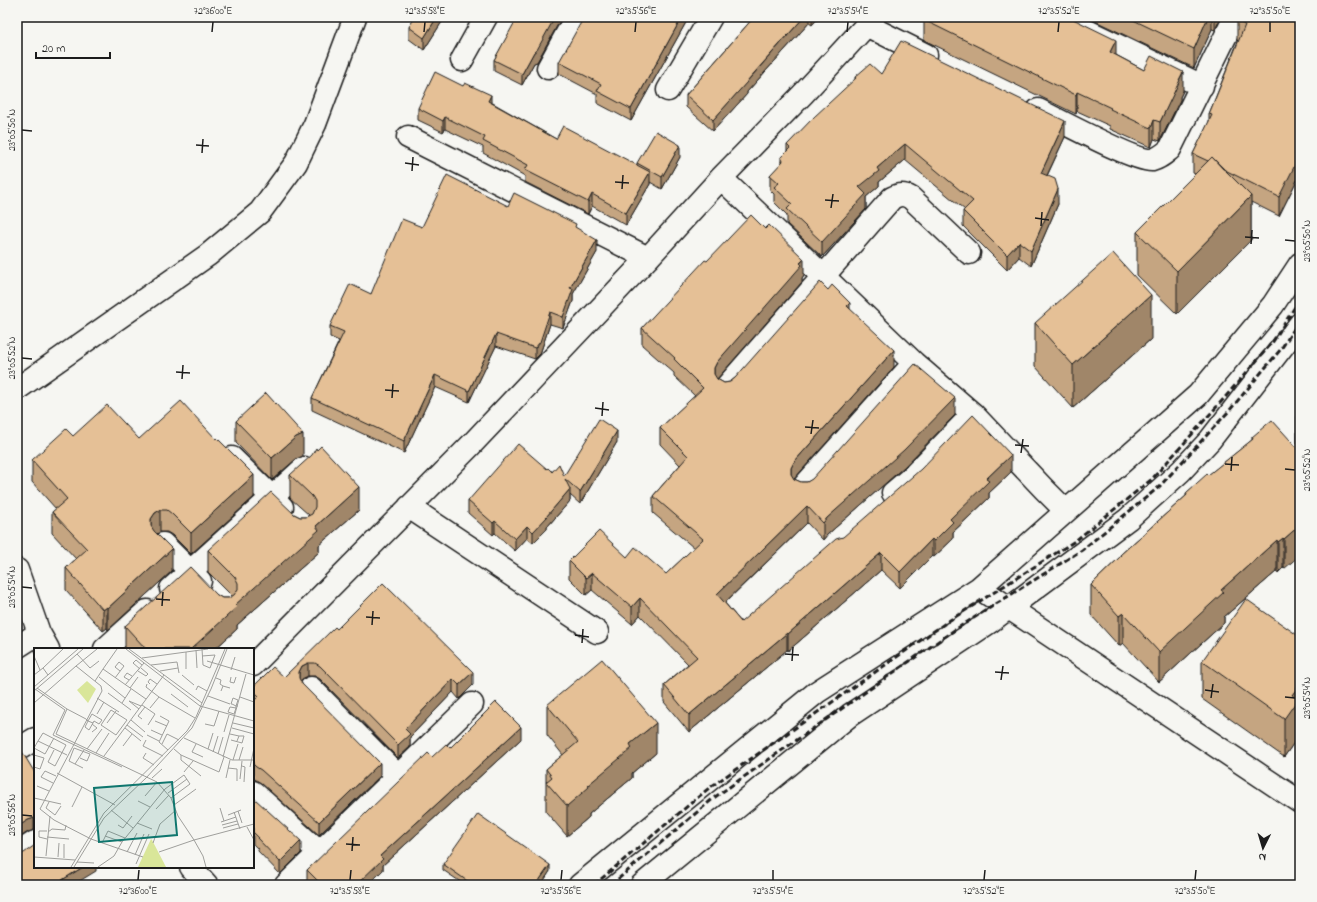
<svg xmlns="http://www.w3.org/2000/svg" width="1317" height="902" font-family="'Indie Flower',sans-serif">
  <rect width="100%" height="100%" fill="#f6f6f2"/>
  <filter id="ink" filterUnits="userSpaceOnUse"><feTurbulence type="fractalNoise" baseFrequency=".025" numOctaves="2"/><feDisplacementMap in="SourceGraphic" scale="8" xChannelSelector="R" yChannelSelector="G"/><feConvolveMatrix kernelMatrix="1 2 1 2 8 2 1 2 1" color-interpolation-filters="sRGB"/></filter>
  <g filter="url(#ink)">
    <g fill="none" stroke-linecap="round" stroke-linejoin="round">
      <!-- minor casing -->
      <g stroke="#1c1c1c" stroke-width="25">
        <path id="minor" d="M 1058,17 L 1202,86
          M 866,25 L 926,55
          M 462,60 L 486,17
          M 548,68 L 576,17
          M 668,90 L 711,17
          M 1038,110 C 1057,119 1136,162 1152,160 C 1160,158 1164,154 1170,149 L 1235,17
          M 408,137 L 648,258
          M 721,178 L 914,363 L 973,414 L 1044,489 L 1066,511
          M 726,387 L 892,198 C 900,194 904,194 911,198 L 969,253
          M 17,389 L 208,255 L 260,212 L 296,163 L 315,124 L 355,17
          M 232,458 L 282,507
          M 803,487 L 914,363
          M 893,493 L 913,476 L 973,414
          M 409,507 L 597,632
          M 163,544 L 200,581
          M 17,570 L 39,633 L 48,649
          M 979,588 L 1300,802
          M 171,589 L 304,468
          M 17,647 L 39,633
          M 105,649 L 147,611
          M 253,665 L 470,446 L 648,258 L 721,178 L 803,94 L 874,17
          M 311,688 L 398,776
          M 17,750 L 35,739
          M 253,792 L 320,853
          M 17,854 L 35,842
          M 191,867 L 207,885
          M 286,885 L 472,704
          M 580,885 L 817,692 L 979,588 L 1198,395 L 1273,305 L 1300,264
          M 642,885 L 850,715 L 991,621 L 1128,519 L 1181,471 L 1210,440 L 1300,324"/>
      </g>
      <!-- minor -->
      <use href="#minor" stroke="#f6f6f2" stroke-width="22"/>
      <!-- rail -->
      <path stroke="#1c1c1c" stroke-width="3" stroke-dasharray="6 3" stroke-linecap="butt" d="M 594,885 L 709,788 L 947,622 L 1075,541 L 1152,479 L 1220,403 L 1272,343 L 1300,299
        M 611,885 L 715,797 L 953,631 L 1082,550 L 1159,487 L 1229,411 L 1281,349 L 1300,320"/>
    </g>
    <!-- wall -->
    <path fill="#c5a581" stroke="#1c1c1c" d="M 415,17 L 445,17 L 424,50 L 409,39 L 409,27 Z
      M 519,17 L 562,17 L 537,62 L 534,63 L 522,85 L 494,71 L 494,60 Z
      M 689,17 L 631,121 L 597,103 L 597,94 L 559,74 L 559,62 Z
      M 754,17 L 819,17 L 812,25 L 809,23 L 747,92 L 747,94 L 713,131 L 686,107 L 686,95 Z
      M 1087,17 L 1221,17 L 1215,30 L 1212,29 L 1194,68 Z
      M 1300,17 L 1300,161 L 1299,165 L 1299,176 L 1279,216 L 1251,202 L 1251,240 L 1177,314 L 1137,275 L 1137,232 L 1195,174 L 1193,173 L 1193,154 L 1209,122 L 1209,114 L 1238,41 L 1237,40 L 1237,21 Z
      M 924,20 L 1116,55 L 1183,91 L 1180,97 L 1180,100 L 1160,141 L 1154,139 L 1151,147 L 1148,146 L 1110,129 L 1110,126 L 1077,111 L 1076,114 L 924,40 Z
      M 881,74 L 1065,137 L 1047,176 L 1058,204 L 1031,266 L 1019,257 L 1007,270 L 963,226 L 963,211 L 965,210 L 905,160 L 879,182 L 879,186 L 866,197 L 866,209 L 822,257 L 787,224 L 787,215 L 774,202 L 774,194 L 770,190 L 770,175 L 781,164 L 781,157 L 787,151 L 787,145 L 855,80 L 855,77 Z
      M 463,86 L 491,102 L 556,139 L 637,165 L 637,163 L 680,157 L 662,189 L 650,182 L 650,184 L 626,225 L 592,206 L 588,214 L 525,182 L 525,176 L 483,153 L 483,147 L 445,129 L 443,132 L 418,120 L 418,108 Z
      M 508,206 L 576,228 L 597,252 L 573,294 L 573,301 L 563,328 L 550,324 L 540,354 L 535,359 L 496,346 L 469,402 L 435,387 L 404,453 L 312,410 L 312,398 L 339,341 L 330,337 L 330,326 L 371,294 L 422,227 Z
      M 707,261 L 804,275 L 802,278 L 802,282 L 717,378 L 717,379 L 724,383 L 730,382 L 735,378 L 828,290 L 850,309 L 894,367 L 794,478 L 794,479 L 801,482 L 807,482 L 955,415 L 904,467 L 827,535 L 823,540 L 807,523 L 725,603 L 741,622 L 1011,472 L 989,493 L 989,498 L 953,532 L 953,539 L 934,557 L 932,556 L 900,588 L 881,570 L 788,651 L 787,650 L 689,732 L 664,702 L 664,685 L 688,664 L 640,615 L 632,624 L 592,590 L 586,595 L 569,578 L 569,561 L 627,557 L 666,574 L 694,548 L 653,513 L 653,496 L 680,465 L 660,444 L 660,428 L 695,396 L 674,376 L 674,373 L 642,345 L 642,328 Z
      M 1035,323 L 1151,339 L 1073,408 L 1035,366 Z
      M 1300,405 L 1300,445 L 1297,443 L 1297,409 Z
      M 236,421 L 303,456 L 296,459 L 272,480 L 236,443 Z
      M 73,436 L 139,439 L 254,497 L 191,554 L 172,535 L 167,532 L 160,532 L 157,534 L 172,571 L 108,630 L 107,628 L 103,631 L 66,590 L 66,568 L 76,559 L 52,533 L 52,512 L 56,509 L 32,482 L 32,460 Z
      M 1252,437 L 1300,451 L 1284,569 L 1283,568 L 1278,573 L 1277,571 L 1224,617 L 1224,623 L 1159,682 L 1123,643 L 1119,646 L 1091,615 L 1091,585 L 1120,557 L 1120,555 L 1186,496 L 1186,493 L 1252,440 Z
      M 617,442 L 580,504 L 570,495 L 570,501 L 547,527 L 547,529 L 533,543 L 527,538 L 515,551 L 495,533 L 493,535 L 468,513 L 468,501 L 547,469 L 564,476 Z
      M 290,475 L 359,510 L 319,545 L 319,552 L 237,625 L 237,629 L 215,649 L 125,649 L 125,626 L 217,595 L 222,598 L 229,598 L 232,596 L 208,572 L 208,550 L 294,514 L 300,517 L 306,517 L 309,515 L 290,498 Z
      M 337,629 L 473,685 L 459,699 L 453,692 L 410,737 L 410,747 L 398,758 L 320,679 L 315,676 L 308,676 L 302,679 L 301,681 L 302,684 L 380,776 L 319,835 L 261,783 L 256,780 L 253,777 L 253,687 L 284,677 Z
      M 1300,637 L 1300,722 L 1298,725 L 1298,737 L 1284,757 L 1202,699 L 1202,661 Z
      M 547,705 L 656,753 L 632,773 L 632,778 L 589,814 L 589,817 L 567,836 L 546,812 L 546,769 L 563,755 L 547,735 Z
      M 521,739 L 383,865 L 383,870 L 368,885 L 311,885 L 307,882 L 307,870 L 450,748 Z
      M 35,773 L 35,830 L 34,830 L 28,832 Z
      M 253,800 L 301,853 L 280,874 L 258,851 L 258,849 L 253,844 Z
      M 443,864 L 550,871 L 541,885 L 465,885 L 443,870 Z"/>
    <!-- shaded-wall -->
    <path fill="#a08669" stroke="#1c1c1c" d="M 437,17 L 445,17 L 424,50 L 424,38 Z
      M 555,17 L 562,17 L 537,62 L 534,63 L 522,85 L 522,74 L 534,52 Z
      M 682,17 L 689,17 L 631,121 L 631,109 Z
      M 804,17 L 809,17 L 809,23 L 747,92 L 747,94 L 713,131 L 713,120 Z
      M 812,17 L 819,17 L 812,25 Z
      M 1208,17 L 1212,17 L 1212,29 L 1194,68 L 1194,49 Z
      M 1215,17 L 1221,17 L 1215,30 Z
      M 1116,40 L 1116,59 L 1110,52 Z
      M 1183,72 L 1183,91 L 1180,97 L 1180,100 L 1160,141 L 1160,122 Z
      M 1077,92 L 1077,111 L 1076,114 L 1076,95 Z
      M 491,95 L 491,107 L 488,101 Z
      M 445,117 L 445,129 L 443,132 L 443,121 Z
      M 1154,120 L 1154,139 L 1151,147 L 1151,128 Z
      M 1065,121 L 1065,137 L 1041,188 L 1041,173 Z
      M 1300,142 L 1300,161 L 1299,165 L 1299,176 L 1279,216 L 1279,197 Z
      M 905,144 L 905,160 L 879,182 L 879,186 L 866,197 L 866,209 L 822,257 L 822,242 L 859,187 L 877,168 Z
      M 680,145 L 680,157 L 662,189 L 662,177 Z
      M 650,172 L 650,184 L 626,225 L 626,213 Z
      M 1058,189 L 1058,204 L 1031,266 L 1031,251 Z
      M 592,194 L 592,206 L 588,214 L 588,202 Z
      M 1251,196 L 1251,240 L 1177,314 L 1177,271 Z
      M 597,240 L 597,252 L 573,294 L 573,301 L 563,328 L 563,317 L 570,288 Z
      M 1019,242 L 1019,257 L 1007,270 L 1007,255 Z
      M 804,259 L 804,275 L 802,278 L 802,282 L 717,379 L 714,385 L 714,368 L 717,362 Z
      M 1151,295 L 1151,339 L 1073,408 L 1073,365 Z
      M 850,303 L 850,319 L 847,306 Z
      M 550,312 L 550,324 L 540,354 L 535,359 L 535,348 Z
      M 496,334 L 496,346 L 469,402 L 469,391 Z
      M 894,350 L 894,367 L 794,479 L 791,485 L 791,468 L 794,462 Z
      M 435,375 L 435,387 L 404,453 L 404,441 Z
      M 955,398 L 955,415 L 904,467 L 827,535 L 823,540 L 823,523 L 827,518 Z
      M 617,431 L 617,442 L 580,504 L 580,492 Z
      M 303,434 L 303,456 L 296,459 L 272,480 L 272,458 L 296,437 Z
      M 1011,455 L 1011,472 L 989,493 L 989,498 L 953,532 L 953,539 L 934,557 L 934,541 L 950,519 L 986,479 Z
      M 254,475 L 254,497 L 191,554 L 191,533 Z
      M 359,487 L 359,510 L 319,545 L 319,552 L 237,625 L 237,629 L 215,649 L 191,649 L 235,605 L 316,526 Z
      M 570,489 L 570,501 L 547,527 L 547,529 L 533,543 L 533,532 Z
      M 807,506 L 807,523 L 717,610 L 717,594 Z
      M 160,510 L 160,532 L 155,535 L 151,540 L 151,519 L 155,513 Z
      M 495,521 L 495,533 L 493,535 L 493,523 Z
      M 1300,525 L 1300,555 L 1284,569 L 1284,539 Z
      M 527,526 L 527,538 L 515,551 L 515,539 Z
      M 1283,538 L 1283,568 L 1278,573 L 1278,542 Z
      M 932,539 L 932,556 L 900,588 L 900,572 Z
      M 1277,540 L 1277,571 L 1224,617 L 1224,623 L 1159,682 L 1159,652 L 1221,590 Z
      M 172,549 L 172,571 L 108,630 L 108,608 Z
      M 881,553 L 881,570 L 788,651 L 788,634 Z
      M 592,573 L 592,590 L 586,595 L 586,578 Z
      M 640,598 L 640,615 L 632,624 L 632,607 Z
      M 107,607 L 107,628 L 103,631 L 103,610 Z
      M 1123,613 L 1123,643 L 1119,646 L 1119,616 Z
      M 787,633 L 787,650 L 689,732 L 689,715 Z
      M 308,663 L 308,676 L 302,679 L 299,685 L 299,672 L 302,666 Z
      M 473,672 L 473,685 L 459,699 L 459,685 Z
      M 453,679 L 453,692 L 410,737 L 410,747 L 398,758 L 398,745 L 405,729 Z
      M 1300,684 L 1300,722 L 1298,725 L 1298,737 L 1284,757 L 1284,719 L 1292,695 Z
      M 656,723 L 656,753 L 632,773 L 632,778 L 589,814 L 589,817 L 567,836 L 567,806 L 630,744 Z
      M 521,727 L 521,739 L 383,865 L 383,870 L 368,885 L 356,885 L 380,856 Z
      M 380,763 L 380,776 L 319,835 L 319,822 Z
      M 34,818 L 34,830 L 28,832 L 17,839 L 17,827 L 28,820 Z
      M 301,841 L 301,853 L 280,874 L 280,862 Z
      M 550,865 L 550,871 L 541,885 L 536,885 Z
      M 83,867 L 96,867 L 96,871 L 73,885 L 54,885 Z"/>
    <!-- building -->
    <path fill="#e5c096" stroke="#1c1c1c" d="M 415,17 L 437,17 L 424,38 L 409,27 Z
      M 519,17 L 555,17 L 537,50 L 534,52 L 522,74 L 494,60 L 517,18 L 518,19 Z
      M 584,17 L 682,17 L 631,109 L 597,91 L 601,84 L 559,62 Z
      M 754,17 L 804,17 L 747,81 L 747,82 L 713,120 L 686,95 Z
      M 926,17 L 1069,17 L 1116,40 L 1110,52 L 1144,70 L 1151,56 L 1183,72 L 1179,80 L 1180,80 L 1160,122 L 1154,120 L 1151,128 L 1148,127 L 1110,109 L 1111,108 L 1077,92 L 1076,95 L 924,20 Z
      M 1127,17 L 1208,17 L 1194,49 Z
      M 1239,17 L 1300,17 L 1300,142 L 1295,155 L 1299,157 L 1279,197 L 1223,169 L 1212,157 L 1208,161 L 1193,154 L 1212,115 L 1209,114 L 1245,25 L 1237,21 Z
      M 901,41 L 1065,121 L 1041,173 L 1055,179 L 1058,189 L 1031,251 L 1019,242 L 1007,255 L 963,211 L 973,201 L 905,144 L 877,168 L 879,171 L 859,187 L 866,194 L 822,242 L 787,209 L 792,204 L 774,187 L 779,183 L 770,175 L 783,161 L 781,157 L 790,148 L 787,145 L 814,117 L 856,78 L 855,77 L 870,64 L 881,74 Z
      M 435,72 L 463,86 L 465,83 L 491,95 L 488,101 L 556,139 L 563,126 L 650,172 L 626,213 L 592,194 L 588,202 L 525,170 L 528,165 L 483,141 L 485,137 L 445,117 L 443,121 L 418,108 Z
      M 656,131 L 680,145 L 662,177 L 637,163 Z
      M 1212,157 L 1251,196 L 1177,271 L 1137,232 Z
      M 447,175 L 508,206 L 514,193 L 576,224 L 575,227 L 597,240 L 570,288 L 573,289 L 563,317 L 550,312 L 540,342 L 535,348 L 496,334 L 469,391 L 435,375 L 404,441 L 312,398 L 344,332 L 330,326 L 350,284 L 371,294 L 402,219 L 422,227 Z
      M 751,215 L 765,229 L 769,225 L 804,259 L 800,263 L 802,265 L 717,362 L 714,368 L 714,374 L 717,379 L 724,383 L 730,382 L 735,378 L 820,282 L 828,290 L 832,285 L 850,303 L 847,306 L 894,350 L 794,462 L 791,468 L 791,474 L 794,479 L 801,482 L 807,482 L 812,479 L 915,364 L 955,398 L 904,450 L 827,518 L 823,523 L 807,506 L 717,594 L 741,622 L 836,539 L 843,537 L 921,469 L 973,415 L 1011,455 L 986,479 L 989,481 L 950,519 L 953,522 L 934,541 L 932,539 L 900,572 L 881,553 L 788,634 L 787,633 L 689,715 L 664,685 L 697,657 L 640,598 L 632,607 L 592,573 L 586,578 L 569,561 L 599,531 L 627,557 L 635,547 L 666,574 L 703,539 L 653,496 L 688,456 L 660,428 L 703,388 L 674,359 L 675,358 L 642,328 L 705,260 L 707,261 Z
      M 1113,253 L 1151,295 L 1073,365 L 1035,323 Z
      M 266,393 L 303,434 L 296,437 L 272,458 L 236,421 Z
      M 181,401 L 216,439 L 217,438 L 254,475 L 191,533 L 172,514 L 167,510 L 160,510 L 155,513 L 151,519 L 151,526 L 154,531 L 172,549 L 108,608 L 107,607 L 103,610 L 66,568 L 87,549 L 52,512 L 67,499 L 32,460 L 66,429 L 73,436 L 107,405 L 139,439 Z
      M 1300,405 L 1300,411 L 1297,409 Z
      M 599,419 L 617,431 L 580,492 L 565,479 L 570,489 L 546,517 L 547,517 L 533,532 L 527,526 L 515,539 L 495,521 L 493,523 L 468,501 L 518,444 L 547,469 L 548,468 L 552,472 L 559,464 L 564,476 Z
      M 1272,420 L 1300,451 L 1300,525 L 1284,539 L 1283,538 L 1278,542 L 1277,540 L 1221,590 L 1224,592 L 1159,652 L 1123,613 L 1119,616 L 1091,585 L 1121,556 L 1120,555 L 1187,495 L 1186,493 L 1207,474 L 1208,475 L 1253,439 L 1252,437 Z
      M 321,446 L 359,487 L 316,526 L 319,530 L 235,605 L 237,607 L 191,649 L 146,649 L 125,626 L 190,567 L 217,595 L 222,598 L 229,598 L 234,595 L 238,589 L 238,583 L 235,577 L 208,550 L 271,492 L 294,514 L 300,517 L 306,517 L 312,514 L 315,507 L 315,501 L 312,496 L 290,475 L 312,455 L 316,448 L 317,450 Z
      M 383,583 L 473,672 L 459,685 L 453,679 L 405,729 L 410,734 L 398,745 L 320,666 L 315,663 L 308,663 L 302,666 L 299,672 L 299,678 L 302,684 L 380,763 L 319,822 L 261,770 L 256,767 L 253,764 L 253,702 L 259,696 L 253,690 L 253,687 L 273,667 L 284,677 L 335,627 L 337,629 Z
      M 1246,599 L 1300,637 L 1300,684 L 1292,695 L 1298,699 L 1284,719 L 1202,661 Z
      M 602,659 L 656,723 L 630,744 L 632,748 L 588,785 L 589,787 L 567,806 L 546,782 L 552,777 L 546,769 L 578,742 L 547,705 Z
      M 496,702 L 521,727 L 380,856 L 383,859 L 356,885 L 322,885 L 307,870 L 428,753 L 432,757 L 446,744 L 450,748 Z
      M 21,750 L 35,773 L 35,818 L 34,818 L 28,820 L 17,827 L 17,751 Z
      M 255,799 L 301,841 L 280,862 L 258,839 L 259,838 L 253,832 L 253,800 Z
      M 478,814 L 550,865 L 536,885 L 473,885 L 443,864 Z
      M 35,845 L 35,867 L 83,867 L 54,885 L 17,885 L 17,854 L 24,853 Z"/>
  </g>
  <!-- ticks -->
  <path fill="none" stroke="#1c1c1c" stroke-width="1.5" d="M 212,32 L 213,22M 424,32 L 425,22M 635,32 L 636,22M 847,32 L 848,22M 1058,32 L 1059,22M 1270,32 L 1270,22M 22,130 L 32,131M 196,145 L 209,146M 202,153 L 203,139M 405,163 L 419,165M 412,171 L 413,157M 615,182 L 629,183M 622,189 L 623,175M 825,200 L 839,201M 831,208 L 833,194M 1035,218 L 1049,220M 1041,226 L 1042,212M 1245,237 L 1259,238M 1285,240 L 1295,241M 1251,244 L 1252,230M 22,358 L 32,359M 176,372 L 190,373M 182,379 L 183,365M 385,390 L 399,391M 392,398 L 393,384M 595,408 L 609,410M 602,416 L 603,402M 805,427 L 819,428M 811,434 L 813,420M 1015,445 L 1029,446M 1021,453 L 1023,439M 1225,464 L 1239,465M 1285,469 L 1295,470M 1231,471 L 1232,457M 22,587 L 32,588M 156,599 L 170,600M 162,606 L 163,592M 366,617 L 380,618M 372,625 L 373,611M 575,635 L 589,637M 582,643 L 583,629M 785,654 L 799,655M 792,661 L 793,647M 995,672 L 1009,673M 1001,680 L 1003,666M 1205,690 L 1219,692M 1285,697 L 1295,698M 1211,698 L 1213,684M 22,815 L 32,816M 346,844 L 360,845M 352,851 L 353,837M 138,880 L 139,870M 350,880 L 351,870M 561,880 L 562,870M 773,880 L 773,870M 984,880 L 985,870M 1195,880 L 1196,870"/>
  <!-- overview -->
  <g transform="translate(34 648)">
    <rect width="220" height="220" fill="#f6f6f2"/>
    <path d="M 53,33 L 62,41 L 54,55 L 43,42 Z" fill="#d9e699"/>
    <path d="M 117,191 L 118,192 L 132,219 L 104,219 Z" fill="#d9e699"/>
    <path fill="none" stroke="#9f9f9c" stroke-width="1" d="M 63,1 L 42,18 L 67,38 L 68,43 L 6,161 L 20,172 L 57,191 L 109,209M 83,1 L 69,21 L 112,51M 92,1 L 166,58 L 220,73M 95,1 L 168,55M 168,1 L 169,17 L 176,20 L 181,7 L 168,8M 162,2 L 163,20M 152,4 L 152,21M 43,6 L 56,20 L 65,13M 0,8 L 6,22M 108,10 L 174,1M 173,13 L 220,27M 117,17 L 143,14 L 145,25M 9,20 L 29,1M 106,21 L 99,15 L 102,12 L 108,17M 197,22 L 201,9M 104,23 L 112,28 L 114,26 L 107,20M 126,23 L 144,20M 0,27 L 9,20 L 14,27M 148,27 L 160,37M 65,29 L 91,50M 197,29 L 196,34 L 200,35 L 202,29M 81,30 L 90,18 L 85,14 L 81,19 L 86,23M 182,30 L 187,32 L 186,36 L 189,38M 95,32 L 90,29 L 93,25 L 98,28M 61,33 L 69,21M 113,36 L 112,39 L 125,49 L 161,70M 116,36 L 114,34 L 116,31 L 123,36M 91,37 L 110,15M 0,39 L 44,1M 3,40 L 33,61 L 22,86 L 123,134 L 137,150 L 144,168 L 160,192 L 220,176M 96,40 L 104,29M 1,41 L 31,62 L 19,87 L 88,119M 162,42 L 164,38 L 173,43M 0,43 L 49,1M 187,43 L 189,38 L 196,40M 74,45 L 97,62M 137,46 L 154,59M 174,48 L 196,56M 206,49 L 220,54M 63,50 L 85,64M 0,55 L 42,18M 88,55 L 97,41M 108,57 L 121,66 L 114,77M 116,60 L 125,49M 33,61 L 52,71M 105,61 L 95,53 L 107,58M 203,61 L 202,60 L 196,59 L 194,64 L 200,66 L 202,60 L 202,58 L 204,52 L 199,50 L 197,56 L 198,56 L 202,58 L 204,58M 77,62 L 93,72 L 82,87 L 67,77 ZM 63,66 L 70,54M 126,68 L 135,73 L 125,94 L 134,102M 52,71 L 54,73 L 59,75 L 55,82 L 51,79 L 54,73 L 58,66 L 68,72 L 65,76 L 60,73 L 59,75M 108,71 L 104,68 L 111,59M 97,72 L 111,84M 121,73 L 133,78M 73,75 L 82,63M 199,75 L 220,80M 171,76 L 180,78 L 185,63M 93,77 L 109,89M 91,80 L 107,93M 198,80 L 220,86M 117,82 L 128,87M 58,84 L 63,80 L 58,76M 190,84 L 195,67M 196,86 L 205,88 L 203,93M 113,87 L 125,93M 150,90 L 198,112 L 220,112M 112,92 L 109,98 L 129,108M 197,92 L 208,95 L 210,88 L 205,88M 4,93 L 9,85 L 32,97 L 21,118 L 14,114 L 20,102M 128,96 L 133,86 L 145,92M 162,96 L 158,104 L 169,109M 89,98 L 98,86M 0,100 L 4,93 L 33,107M 0,100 L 11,106 L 20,90M 53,101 L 68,81M 140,101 L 147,107 L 185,124 L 190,109M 174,101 L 179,85M 179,104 L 184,88M 62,105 L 75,85M 112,105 L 109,110 L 120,117M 184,106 L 189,89M 0,107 L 10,110 L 6,121 L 0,119M 147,107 L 147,112 L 167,128M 70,108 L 130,27M 189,109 L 212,26M 46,110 L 53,113 L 56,106 L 40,100 L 35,113 L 49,120M 199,112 L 204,96M 205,112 L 209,99M 41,116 L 50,102M 208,118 L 211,119 L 210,134M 216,119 L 220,100M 194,120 L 203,121 L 203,133M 150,124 L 159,113M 23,125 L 81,157M 118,130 L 128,121M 192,130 L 196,112M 206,131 L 208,113M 19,135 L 7,129 L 11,123 L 22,128M 3,138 L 15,143M 134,145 L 153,131M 111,148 L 123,134M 0,150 L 27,156M 104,153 L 116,159M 15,154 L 12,160 L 21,167 L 27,158M 140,157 L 162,141M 38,159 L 48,139M 186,160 L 190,173M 122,161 L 135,147M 77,162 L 99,180M 204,163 L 208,175M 200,164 L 206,181M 194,167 L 207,162M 187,174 L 202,169M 103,175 L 118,181M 84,177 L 89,180 L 98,168M 188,177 L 203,173M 213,179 L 220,192M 189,180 L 204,176M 14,184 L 18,181 L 31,182 L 32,177M 71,188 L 88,194M 13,189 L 35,191M 13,191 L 5,189 L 5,183 L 13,183M 68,195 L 74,183 L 91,190M 119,195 L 126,176 L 142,162M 93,204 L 103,185M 125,204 L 160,192 L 169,208 L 172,219M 101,207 L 110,186M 12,208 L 16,168M 0,209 L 41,212M 24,209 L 25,195M 30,210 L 30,196M 43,214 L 60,215M 102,216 L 115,186M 37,219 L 70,165 L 153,83 L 162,69 L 191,1M 40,219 L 70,170 L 112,130 L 158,80 L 177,41 L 193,1M 64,219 L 80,208 L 88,194 L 131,141 L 150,127 L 156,136 L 137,150"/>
    <path fill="#0f766e" fill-opacity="0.15" stroke="#0f766e" stroke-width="2" d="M 138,134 L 143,187 L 65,194 L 60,140 Z"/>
    <rect width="220" height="220" fill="none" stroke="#1c1c1c" stroke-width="2"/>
  </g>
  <!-- margin -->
  <rect width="1317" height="902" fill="none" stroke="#f6f6f2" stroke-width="44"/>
  <!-- north arrow -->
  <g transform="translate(1263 848) rotate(185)" stroke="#f6f6f2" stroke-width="3" paint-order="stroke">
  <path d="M0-3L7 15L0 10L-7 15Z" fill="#1c1c1c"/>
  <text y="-6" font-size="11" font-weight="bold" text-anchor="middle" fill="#1c1c1c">N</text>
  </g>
  <!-- scale -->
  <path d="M36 52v6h74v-6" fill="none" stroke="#1c1c1c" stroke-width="2"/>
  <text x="42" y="52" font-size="12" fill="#1c1c1c" stroke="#f6f6f2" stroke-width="3" paint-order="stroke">20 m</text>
  <rect x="22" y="22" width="1273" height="858" fill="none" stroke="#1c1c1c" stroke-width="1.5"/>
  <g font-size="10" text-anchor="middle" fill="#1c1c1c">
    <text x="213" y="14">72°36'00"E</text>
    <text x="425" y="14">72°35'58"E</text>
    <text x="636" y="14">72°35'56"E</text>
    <text x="848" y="14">72°35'54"E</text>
    <text x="1059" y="14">72°35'52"E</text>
    <text x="1270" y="14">72°35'50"E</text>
    <text transform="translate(11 130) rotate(-90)" y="4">23°05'50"N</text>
    <text transform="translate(1306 241) rotate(-90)" y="4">23°05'50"N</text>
    <text transform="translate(11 358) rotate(-90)" y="4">23°05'52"N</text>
    <text transform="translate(1306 470) rotate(-90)" y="4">23°05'52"N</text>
    <text transform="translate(11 587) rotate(-90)" y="4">23°05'54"N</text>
    <text transform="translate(1306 698) rotate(-90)" y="4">23°05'54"N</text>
    <text transform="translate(11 815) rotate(-90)" y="4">23°05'56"N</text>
    <text x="138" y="894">72°36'00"E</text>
    <text x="350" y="894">72°35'58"E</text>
    <text x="561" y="894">72°35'56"E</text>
    <text x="773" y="894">72°35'54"E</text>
    <text x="984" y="894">72°35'52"E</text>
    <text x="1195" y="894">72°35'50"E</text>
  </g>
</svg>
